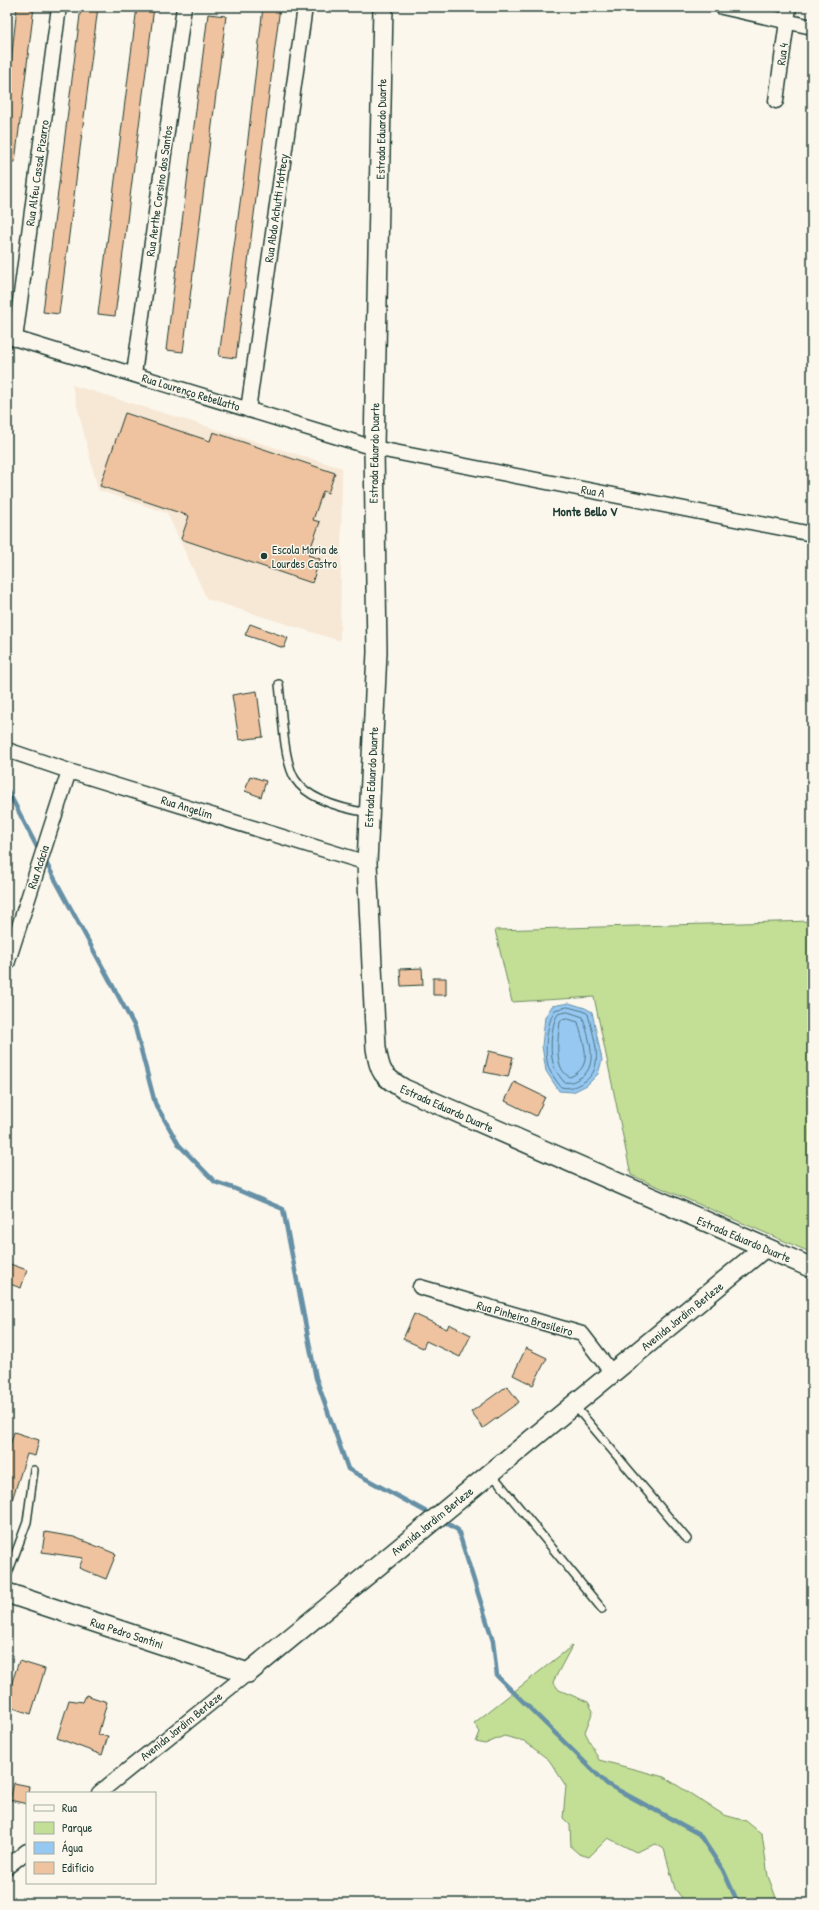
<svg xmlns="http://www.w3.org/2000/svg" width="819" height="1910" font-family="'Patrick Hand',sans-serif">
  <rect width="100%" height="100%" fill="#fbf7ec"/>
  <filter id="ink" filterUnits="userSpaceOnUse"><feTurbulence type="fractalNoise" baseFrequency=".025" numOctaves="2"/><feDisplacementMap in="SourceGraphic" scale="8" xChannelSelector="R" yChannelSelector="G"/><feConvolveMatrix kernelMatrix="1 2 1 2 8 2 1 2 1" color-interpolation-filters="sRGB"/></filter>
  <g filter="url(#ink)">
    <!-- built -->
    <path fill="#f7e7d5" d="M 72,385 L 342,468 L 340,641 L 207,599 L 167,513 L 98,490 Z"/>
    <!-- green -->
    <path fill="#c3de95" stroke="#718e64" d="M 812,921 L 812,1253 L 631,1175 L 594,997 L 512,1002 L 495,930 Z
      M 572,1646 L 553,1682 L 559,1690 L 588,1702 L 593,1711 L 585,1732 L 599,1760 L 664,1777 L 724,1815 L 746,1821 L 762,1834 L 768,1876 L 778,1903 L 686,1903 L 675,1889 L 664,1849 L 656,1844 L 636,1852 L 608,1838 L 589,1857 L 579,1854 L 571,1847 L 570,1825 L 563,1818 L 566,1786 L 549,1760 L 524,1741 L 504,1736 L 485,1744 L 476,1742 L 480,1732 L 474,1723 Z"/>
    <!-- water -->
    <path fill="#96c8f2" stroke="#6690a6" d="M 569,1003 L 585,1008 L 592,1012 L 602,1060 L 598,1074 L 587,1085 L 573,1092 L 559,1091 L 546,1071 L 542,1046 L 545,1017 L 552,1006 Z"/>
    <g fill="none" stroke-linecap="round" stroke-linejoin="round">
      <!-- shore -->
      <path stroke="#4f7580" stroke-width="1" d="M 568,1007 L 583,1011 L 588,1014 C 593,1036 607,1070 582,1083 C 574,1087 570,1089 561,1087 C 557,1082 553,1076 550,1071 C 543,1057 546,1023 555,1010 Z
        M 568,1012 L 583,1017 C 588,1037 601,1068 578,1079 C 573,1082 570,1083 564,1082 C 561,1078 557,1073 555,1069 C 549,1057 550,1025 558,1014 Z
        M 568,1019 L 578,1022 C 583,1044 595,1066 570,1077 C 553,1070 558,1036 560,1022 L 562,1020 Z"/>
      <!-- stream -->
      <path stroke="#6690a6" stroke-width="4.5" d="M 7,789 L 39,851
        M 44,859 L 135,1027 L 155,1103 L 179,1145 L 215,1182 L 233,1188 L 283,1209 L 316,1378 L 348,1469 L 432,1515
        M 440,1519 L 458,1530 L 493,1641 L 497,1676 L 607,1784 L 699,1834 L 723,1870 L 738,1903"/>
    </g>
    <!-- building -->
    <path fill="#efc39f" stroke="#1f3d34" d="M 17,7 L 34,7 L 15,162 L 7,162 L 7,100 Z
      M 81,7 L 98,7 L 59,314 L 43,312 Z
      M 137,7 L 154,7 L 115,316 L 98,314 Z
      M 263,7 L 280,7 L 236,358 L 219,356 L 244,174 Z
      M 208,14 L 226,16 L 183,352 L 166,350 Z
      M 125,413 L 210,441 L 213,432 L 335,473 L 328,493 L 323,491 L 313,520 L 320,522 L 308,555 L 320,559 L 312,583 L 181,539 L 189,516 L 100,486 Z
      M 250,624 L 288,638 L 284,648 L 245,635 Z
      M 257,691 L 263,737 L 239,740 L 232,695 Z
      M 250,776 L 266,781 L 261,797 L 245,791 Z
      M 422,968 L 423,985 L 401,986 L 400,969 Z
      M 433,978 L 446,978 L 446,995 L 433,995 Z
      M 489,1051 L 513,1057 L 508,1077 L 484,1072 Z
      M 514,1082 L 545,1097 L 536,1116 L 505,1101 Z
      M 10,1264 L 27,1270 L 21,1288 L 7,1283 L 7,1271 Z
      M 414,1314 L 447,1329 L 449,1324 L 471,1335 L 460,1357 L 426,1341 L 423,1348 L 403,1339 Z
      M 526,1348 L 547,1358 L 533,1385 L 513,1375 Z
      M 507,1386 L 519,1402 L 483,1428 L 471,1412 Z
      M 14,1432 L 39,1440 L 35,1456 L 27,1454 L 10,1506 L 7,1506 L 7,1455 Z
      M 45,1532 L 74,1537 L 116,1554 L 106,1579 L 79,1568 L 83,1558 L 42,1552 Z
      M 19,1661 L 45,1669 L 31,1714 L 7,1706 L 7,1697 Z
      M 86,1695 L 107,1702 L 98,1735 L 108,1736 L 102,1755 L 57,1738 L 69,1700 L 83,1702 Z
      M 14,1783 L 29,1786 L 27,1804 L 10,1800 Z"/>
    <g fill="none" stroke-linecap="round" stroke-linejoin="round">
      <!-- lane casing -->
      <g stroke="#1f3d34" stroke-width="10">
        <path id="lane" d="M 279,684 C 282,708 283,760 295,779 C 309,801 344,809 369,813
          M 574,1405 L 687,1539
          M 491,1473 L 602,1609
          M 7,1576 L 27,1522 L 34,1470"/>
      </g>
      <!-- street casing -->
      <g stroke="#1f3d34" stroke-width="17">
        <path id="street" d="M 722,7 L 812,27
          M 776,101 L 789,7
          M 7,336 L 374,448 L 812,534
          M 15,339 L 59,7
          M 134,374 L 184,7
          M 248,410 L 305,7
          M 7,750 L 69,771 L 367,863
          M 7,964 L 69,771
          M 420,1287 L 582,1334 L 612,1373
          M 99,1793 L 248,1673
          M 7,1867 L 27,1851"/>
      </g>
      <!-- secondary casing -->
      <g stroke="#1f3d34" stroke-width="22">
        <path id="secondary" d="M 383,7 L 374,448 L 377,652 L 367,863 L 376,1048 C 380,1073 382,1076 404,1089 L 812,1268
          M 7,1593 L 248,1673 L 764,1248"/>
      </g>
      <!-- lane -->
      <use href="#lane" stroke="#fbf7ec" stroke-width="7"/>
      <!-- street -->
      <use href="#street" stroke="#fbf7ec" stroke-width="14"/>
      <!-- secondary -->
      <use href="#secondary" stroke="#fbf7ec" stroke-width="19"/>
    </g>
  </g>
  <!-- markers -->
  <circle fill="#1f3d34" stroke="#fbf7ec" stroke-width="1.5" cx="264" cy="556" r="4"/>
  <g text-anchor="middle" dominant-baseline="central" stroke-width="3" stroke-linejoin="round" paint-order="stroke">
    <!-- street labels -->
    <g font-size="12" fill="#1f3d34" stroke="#fbf7ec">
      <text transform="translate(782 54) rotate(-82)">Rua 4</text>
      <text transform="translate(381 129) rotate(-89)">Estrada Eduardo Duarte</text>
      <text transform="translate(37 173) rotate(-82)">Rua Alfeu Cassal Pizarro</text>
      <text transform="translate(159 191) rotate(-82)">Rua Aerthe Corsino dos Santos</text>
      <text transform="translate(276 208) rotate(-82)">Rua Abdo Achutti Mottecy</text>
      <text transform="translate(191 392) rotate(17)">Rua Lourenço Rebellatto</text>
      <text transform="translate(374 453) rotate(-89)">Estrada Eduardo Duarte</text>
      <text transform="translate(593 491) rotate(11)">Rua A</text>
      <text transform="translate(371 777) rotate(-87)">Estrada Eduardo Duarte</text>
      <text transform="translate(187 807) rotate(17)">Rua Angelim</text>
      <text transform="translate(38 867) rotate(-72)">Rua Acácia</text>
      <text transform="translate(447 1108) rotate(24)">Estrada Eduardo Duarte</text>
      <text transform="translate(744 1239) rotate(23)">Estrada Eduardo Duarte</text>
      <text transform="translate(682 1316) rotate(-39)">Avenida Jardim Berleze</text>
      <text transform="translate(525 1318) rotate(16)">Rua Pinheiro Brasileiro</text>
      <text transform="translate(432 1521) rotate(-39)">Avenida Jardim Berleze</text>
      <text transform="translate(127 1633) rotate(18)">Rua Pedro Santini</text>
      <text transform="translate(181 1726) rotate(-39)">Avenida Jardim Berleze</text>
    </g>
    <!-- poi labels -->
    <g font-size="12" fill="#1f3d34" stroke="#fbf7ec" text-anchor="start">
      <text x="272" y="549">Escola Maria de<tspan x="272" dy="14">Lourdes Castro</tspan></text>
    </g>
    <!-- neighbourhood labels -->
    <g font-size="13" font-weight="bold" fill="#1f3d34" stroke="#fbf7ec">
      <text x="585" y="511">Monte Bello V</text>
    </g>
  </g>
  <!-- margin -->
  <rect width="819" height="1910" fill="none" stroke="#fbf7ec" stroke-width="24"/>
  <rect x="12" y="12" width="795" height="1886" fill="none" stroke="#1f3d34" stroke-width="1.5" filter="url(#ink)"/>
  <!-- legend -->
  <rect x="26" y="1792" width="130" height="92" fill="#fbf7ec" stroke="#a3ada2"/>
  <rect x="34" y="1805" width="20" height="6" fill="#fbf7ec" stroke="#a3ada2"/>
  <text x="62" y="1812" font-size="12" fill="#1f3d34">Rua</text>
  <rect x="34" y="1822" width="20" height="12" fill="#c3de95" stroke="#a3ada2"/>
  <text x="62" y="1832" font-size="12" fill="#1f3d34">Parque</text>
  <rect x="34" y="1842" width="20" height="12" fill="#96c8f2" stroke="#a3ada2"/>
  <text x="62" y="1852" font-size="12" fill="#1f3d34">Água</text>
  <rect x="34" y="1862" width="20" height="12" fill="#efc39f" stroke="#a3ada2"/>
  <text x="62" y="1872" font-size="12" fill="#1f3d34">Edifício</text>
</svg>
